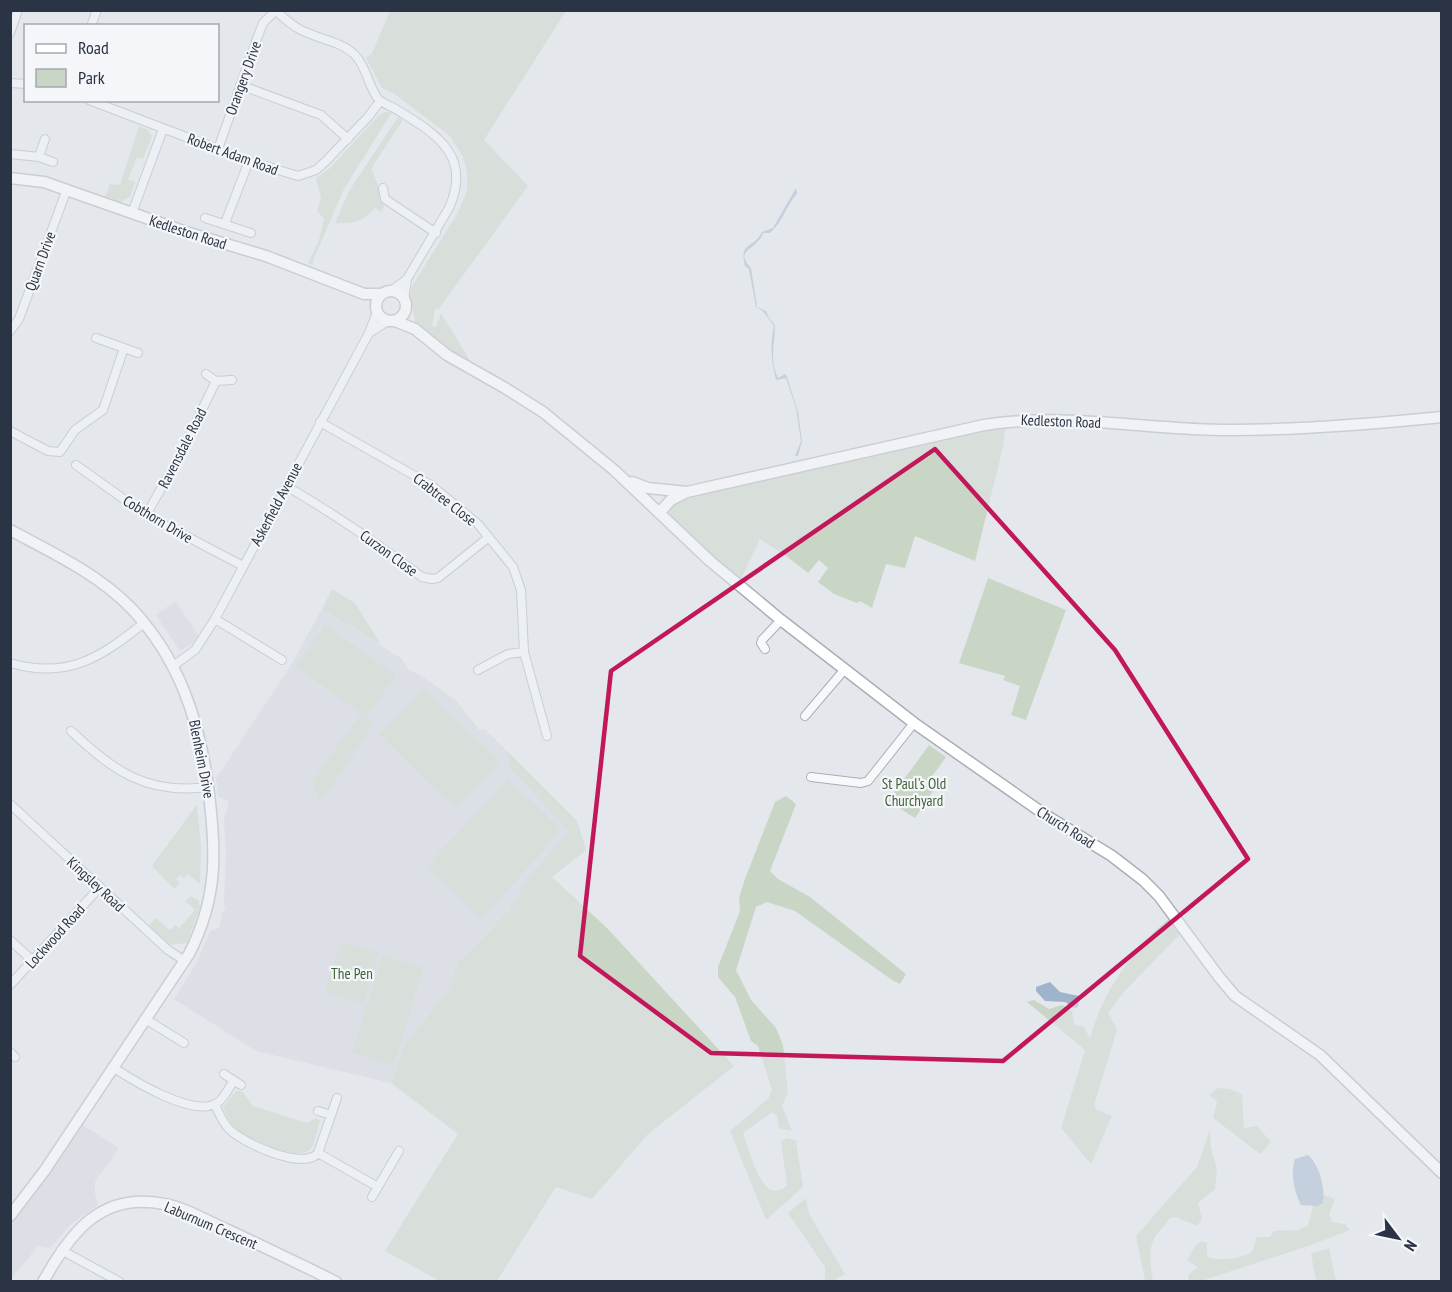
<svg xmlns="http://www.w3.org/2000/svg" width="1452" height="1292" font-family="'PT Sans Narrow',sans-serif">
  <rect width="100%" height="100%" fill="#e4e7ec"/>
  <!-- built -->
  <path fill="#d2d6de" d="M 175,601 L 200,638 L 180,651 L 156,615 Z
    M 322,609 L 402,659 L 409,670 L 420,675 L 457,701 L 479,730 L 485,729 L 577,821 L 586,850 L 509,910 L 458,963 L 448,989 L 403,1048 L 391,1083 L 256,1051 L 174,999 L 196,964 L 210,931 L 219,928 L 222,913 L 226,907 L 224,904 L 226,853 L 224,820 L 229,801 L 218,797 L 216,779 L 291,665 Z
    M 81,1124 L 119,1148 L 95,1182 L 95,1193 L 98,1205 L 71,1224 L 50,1248 L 38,1246 L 11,1279 L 11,1223 L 35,1195 Z"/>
  <!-- green -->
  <path fill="#c9d6c5" d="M 390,11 L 566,11 L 484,140 L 528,186 L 438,310 L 435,308 L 432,326 L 436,327 L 441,313 L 469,359 L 467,363 L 438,343 L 436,338 L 415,322 L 410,295 L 412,286 L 457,214 L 467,191 L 467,173 L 463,157 L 450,136 L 393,93 L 382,88 L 366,58 L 372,53 Z
    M 385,112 L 392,112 L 344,189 L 313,261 L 313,265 L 308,263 L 319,240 L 324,219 L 317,211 L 321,198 L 316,178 L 328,170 L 379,115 Z
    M 398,117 L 403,120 L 371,169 C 379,184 378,192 384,206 L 381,212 L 375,208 C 363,222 353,224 335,223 L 349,191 Z
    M 139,126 L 148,130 L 152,137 L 143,159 L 137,157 L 128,180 L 135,182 L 130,197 L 120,202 L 105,197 L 110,184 L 120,185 Z
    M 1006,424 L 1003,447 L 975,561 L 915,536 L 905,568 L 886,564 L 872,608 L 860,601 L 857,603 L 834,594 L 818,582 L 828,568 L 819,560 L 808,573 L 789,558 L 760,539 L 740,581 L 676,523 C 663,506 671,504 686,495 Z
    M 988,578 L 1066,610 L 1026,720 L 1011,715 L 1020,686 L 1003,680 L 1005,676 L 959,663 Z
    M 332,589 L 355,603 L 381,645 L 322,609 Z
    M 325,625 L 396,675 L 367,717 L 373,724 L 355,753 L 320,803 L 312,782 L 359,716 L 366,717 L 296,667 Z
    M 423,688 L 500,762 L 456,809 L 379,735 Z
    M 929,745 L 946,757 L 928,782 L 935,788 L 915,818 L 888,801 Z
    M 508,752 L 577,821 L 586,850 L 552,877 L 607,928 L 734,1066 L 647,1135 L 592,1199 L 556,1187 L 497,1281 L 440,1281 L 385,1251 L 458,1134 L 391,1083 L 403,1048 L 448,989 L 458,963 L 509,910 L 526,881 L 569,831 L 510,768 Z
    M 507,779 L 562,830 L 481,919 L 426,867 Z
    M 786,796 L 796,804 L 770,871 L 778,879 L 810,897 L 906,974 L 900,984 L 892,980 L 795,911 L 767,902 L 756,907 L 736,970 L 751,1000 L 776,1028 L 783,1045 L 788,1092 L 782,1106 L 792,1131 L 779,1128 L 777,1116 L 772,1112 L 743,1133 C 749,1149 763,1210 787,1185 L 781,1142 L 786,1138 L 796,1141 L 803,1187 L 766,1220 L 730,1131 L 768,1099 L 772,1090 L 758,1046 L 751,1041 L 735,997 L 718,977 L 718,967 L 740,911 L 739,898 L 745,879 L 775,802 Z
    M 197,804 L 201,846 L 200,884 L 188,874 L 184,878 L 180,875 L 176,879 L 180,883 L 174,889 L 152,866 Z
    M 191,896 L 199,901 L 200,907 L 187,943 L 168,945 L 148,926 L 156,918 L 170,930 L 175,925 L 179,928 L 195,910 L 185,901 Z
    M 1169,919 L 1180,934 L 1123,993 L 1108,1013 L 1117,1030 L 1094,1105 L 1097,1110 L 1112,1116 L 1091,1164 L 1061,1128 L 1085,1050 L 1027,1002 L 1034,1000 L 1049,1009 L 1062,1005 L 1072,1011 L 1074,1025 L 1083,1026 L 1090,1038 C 1103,991 1132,950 1169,919 Z
    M 341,942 L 379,953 L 363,1004 L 325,992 Z
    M 383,955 L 424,968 L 393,1066 L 352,1053 Z
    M 1217,1088 L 1230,1089 L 1242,1094 L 1244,1128 L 1257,1126 L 1271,1142 L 1260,1154 L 1213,1118 L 1217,1101 L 1209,1095 Z
    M 236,1091 L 242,1091 L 253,1106 L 307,1123 L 316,1118 L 320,1121 L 313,1146 C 310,1150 307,1153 301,1153 C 286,1155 246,1139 235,1128 C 229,1122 226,1114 223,1107 Z
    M 1210,1130 L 1211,1148 L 1217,1169 L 1215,1189 L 1198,1203 L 1202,1219 L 1197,1226 L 1175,1217 L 1170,1218 C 1166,1226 1158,1231 1155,1237 C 1147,1252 1151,1266 1153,1281 L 1145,1281 L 1136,1236 L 1197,1167 Z
    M 1324,1195 L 1335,1199 L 1329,1214 L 1332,1222 L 1345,1224 L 1350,1230 L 1308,1246 L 1201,1281 L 1190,1281 L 1188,1279 L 1189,1274 L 1198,1267 L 1187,1260 L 1195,1246 L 1201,1241 L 1207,1243 L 1207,1257 C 1221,1261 1240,1259 1252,1252 L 1257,1237 L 1270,1237 L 1274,1231 L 1298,1230 L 1308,1225 L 1315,1198 Z
    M 806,1198 L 809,1214 L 845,1274 L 835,1280 L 825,1280 L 825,1267 L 788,1213 Z
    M 1329,1248 L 1336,1281 L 1316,1281 L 1311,1254 Z"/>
  <!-- water -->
  <path fill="#9fb4cc" d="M 796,188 L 797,194 C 786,205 783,222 770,233 L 763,233 C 762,235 761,239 758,241 C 750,251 736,252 751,268 L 757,307 L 766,311 L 769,318 L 775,325 C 775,343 769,361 778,378 L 785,374 L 787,377 L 798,412 L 802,441 L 798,456 L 795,456 L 801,441 L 796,408 L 786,378 L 776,380 C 771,361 770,344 774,326 L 763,311 L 756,307 L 749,269 L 745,266 C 739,241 753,250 762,232 L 773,228 Z
    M 1050,982 L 1060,992 L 1079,996 L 1080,997 L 1078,1007 L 1075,1008 L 1065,1002 L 1045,1001 L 1036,991 L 1036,987 Z
    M 1308,1155 C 1320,1166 1325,1187 1323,1203 L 1317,1206 L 1301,1205 C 1294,1190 1290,1174 1295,1159 Z"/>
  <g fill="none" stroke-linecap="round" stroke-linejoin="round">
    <!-- street casing -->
    <g stroke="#a9aeb7" stroke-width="10">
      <path id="street" d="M 275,10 C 283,17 291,25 301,30 C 318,39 341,41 355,55 C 367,67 368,87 379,100 C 384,104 393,107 399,111 C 438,135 472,157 449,208 L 407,279 L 391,291
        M 91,26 L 97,10
        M 10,33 L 18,10
        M 10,83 L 26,84
        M 240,85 L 321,115 L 348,139
        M 89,100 L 249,161 L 298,176 L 316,170 L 326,161 L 368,117 L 380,101
        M 218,149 L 258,36 L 263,23 L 276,10
        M 10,154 L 39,157 L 53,162
        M 39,157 L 45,139
        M 383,188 L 385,199 L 436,233
        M 132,213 L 163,129
        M 205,218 L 251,233
        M 225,223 L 249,161
        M 404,300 L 407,279
        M 10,331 L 19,319 L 67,189
        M 369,333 L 388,321
        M 96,338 L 138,353
        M 206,374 L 216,381
        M 320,422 L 431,485 L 478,524 L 513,567 L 521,590 L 524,652 L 547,736
        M 10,431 L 48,451 L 60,452 L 75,430 L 103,410 L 124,348
        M 76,465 L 146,515 L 243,566
        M 286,486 C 333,513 378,544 422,577 L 432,579 L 438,578 L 489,537
        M 146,515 L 178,459 L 216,381 L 232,380
        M 215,619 L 282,660
        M 765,649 L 761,643 L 762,640 L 781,620
        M 10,663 C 68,680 101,657 144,623
        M 173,666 L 195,650 L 215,619 L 369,333 L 377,312
        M 478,670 L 508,654 L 524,652
        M 805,716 L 845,669
        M 71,731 C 114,771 146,795 208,787
        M 811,777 L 861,783 L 868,781 L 914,723
        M 10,804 L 168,950 L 185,961
        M 10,940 L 33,961
        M 10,985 L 100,887
        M 147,1020 L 184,1043
        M 10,1052 L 15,1057
        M 114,1068 C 134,1081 194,1118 217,1103 C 224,1099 229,1088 233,1081
        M 224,1074 L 241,1085
        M 215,1105 C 219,1113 223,1123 229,1129 C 243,1143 303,1171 318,1153 L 337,1098
        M 318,1111 L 331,1115
        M 318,1153 L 378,1187
        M 372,1197 L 399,1151
        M 61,1250 L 120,1282"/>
    </g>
    <!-- secondary casing -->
    <g stroke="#a9aeb7" stroke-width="13">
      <path id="secondary" d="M 10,178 L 44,182 L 186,232 L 266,256 L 364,294 L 382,294
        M376 306a15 15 0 1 1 30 0a15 15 0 1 1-30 0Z
        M 395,321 L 415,329 L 447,355 L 505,388 L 543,412 L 614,470 L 710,561 L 781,620 L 914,723 L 1047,816 L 1112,856 L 1143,880 L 1159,896 L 1219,977 L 1235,996 L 1320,1055 L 1442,1173
        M 632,482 L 648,488 L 687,492 L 984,425 C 1066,412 1149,430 1231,430 C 1301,430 1372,424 1442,417
        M 659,513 L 671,500 L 687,492
        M 10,530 C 53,553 98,574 132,609 C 179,659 199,720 208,786 C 216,848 219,896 189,954 L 45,1170 L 10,1216
        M 43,1282 C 70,1233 101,1191 164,1204 C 186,1208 207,1221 228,1230 C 264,1247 300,1264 336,1282"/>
    </g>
    <!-- street -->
    <use href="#street" stroke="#f7f8fa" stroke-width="8"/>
    <!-- secondary -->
    <use href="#secondary" stroke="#fff" stroke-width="10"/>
  </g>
  <!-- marked area -->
  <path d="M0 0H1452V1292H0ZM 935,449 L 1115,650 L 1248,859 L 1003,1061 L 711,1053 L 580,956 L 611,671 Z" fill="#e4e7ec" fill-opacity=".55" fill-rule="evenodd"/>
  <path fill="none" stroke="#c2185b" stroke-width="4.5" stroke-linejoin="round" d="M 935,449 L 1115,650 L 1248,859 L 1003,1061 L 711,1053 L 580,956 L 611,671 Z"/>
  <g text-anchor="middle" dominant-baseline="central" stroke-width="4.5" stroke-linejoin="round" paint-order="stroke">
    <!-- street labels -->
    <g font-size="15" fill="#2b3445" stroke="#f4f6f9">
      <text transform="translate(243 78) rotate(-70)">Orangery Drive</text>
      <text transform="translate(233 154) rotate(20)">Robert Adam Road</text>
      <text transform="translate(188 232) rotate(18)">Kedleston Road</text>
      <text transform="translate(40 261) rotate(-70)">Quarn Drive</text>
      <text transform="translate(1061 421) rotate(2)">Kedleston Road</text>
      <text transform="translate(182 448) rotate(-63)">Ravensdale Road</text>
      <text transform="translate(445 499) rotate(38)">Crabtree Close</text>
      <text transform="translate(276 504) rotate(-62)">Askerfield Avenue</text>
      <text transform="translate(158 519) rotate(31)">Cobthorn Drive</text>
      <text transform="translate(389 553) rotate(36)">Curzon Close</text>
      <text transform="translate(202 759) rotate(79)">Blenheim Drive</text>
      <text transform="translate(1066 827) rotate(32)">Church Road</text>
      <text transform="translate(96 884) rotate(43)">Kingsley Road</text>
      <text transform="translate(55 936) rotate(-48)">Lockwood Road</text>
      <text transform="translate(211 1225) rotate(23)">Laburnum Crescent</text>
    </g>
    <!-- park labels -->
    <g font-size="15" fill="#3f6138" stroke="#f4f6f9">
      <text x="914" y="783">St Paul's Old<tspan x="914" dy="17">Churchyard</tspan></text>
      <text x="352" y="973">The Pen</text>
    </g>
  </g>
  <!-- border -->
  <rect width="1452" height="1292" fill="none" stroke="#2b3445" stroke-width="24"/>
  <!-- legend -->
  <rect x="24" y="24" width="195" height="78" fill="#f4f6f9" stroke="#a4a8b1" stroke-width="1.5"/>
  <rect x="36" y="44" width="30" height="9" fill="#ffffff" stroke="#a4a8b1" stroke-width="1.5"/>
  <text x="78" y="54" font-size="18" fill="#2b3445">Road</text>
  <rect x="36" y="69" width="30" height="18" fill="#c9d6c5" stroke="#a4a8b1" stroke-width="1.5"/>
  <text x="78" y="84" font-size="18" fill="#2b3445">Park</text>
  <!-- north arrow -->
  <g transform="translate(1398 1238) rotate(122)" stroke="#f4f6f9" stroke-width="4.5" paint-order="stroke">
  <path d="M0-4.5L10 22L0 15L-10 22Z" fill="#2b3445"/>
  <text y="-9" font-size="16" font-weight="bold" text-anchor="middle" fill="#2b3445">N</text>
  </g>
</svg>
